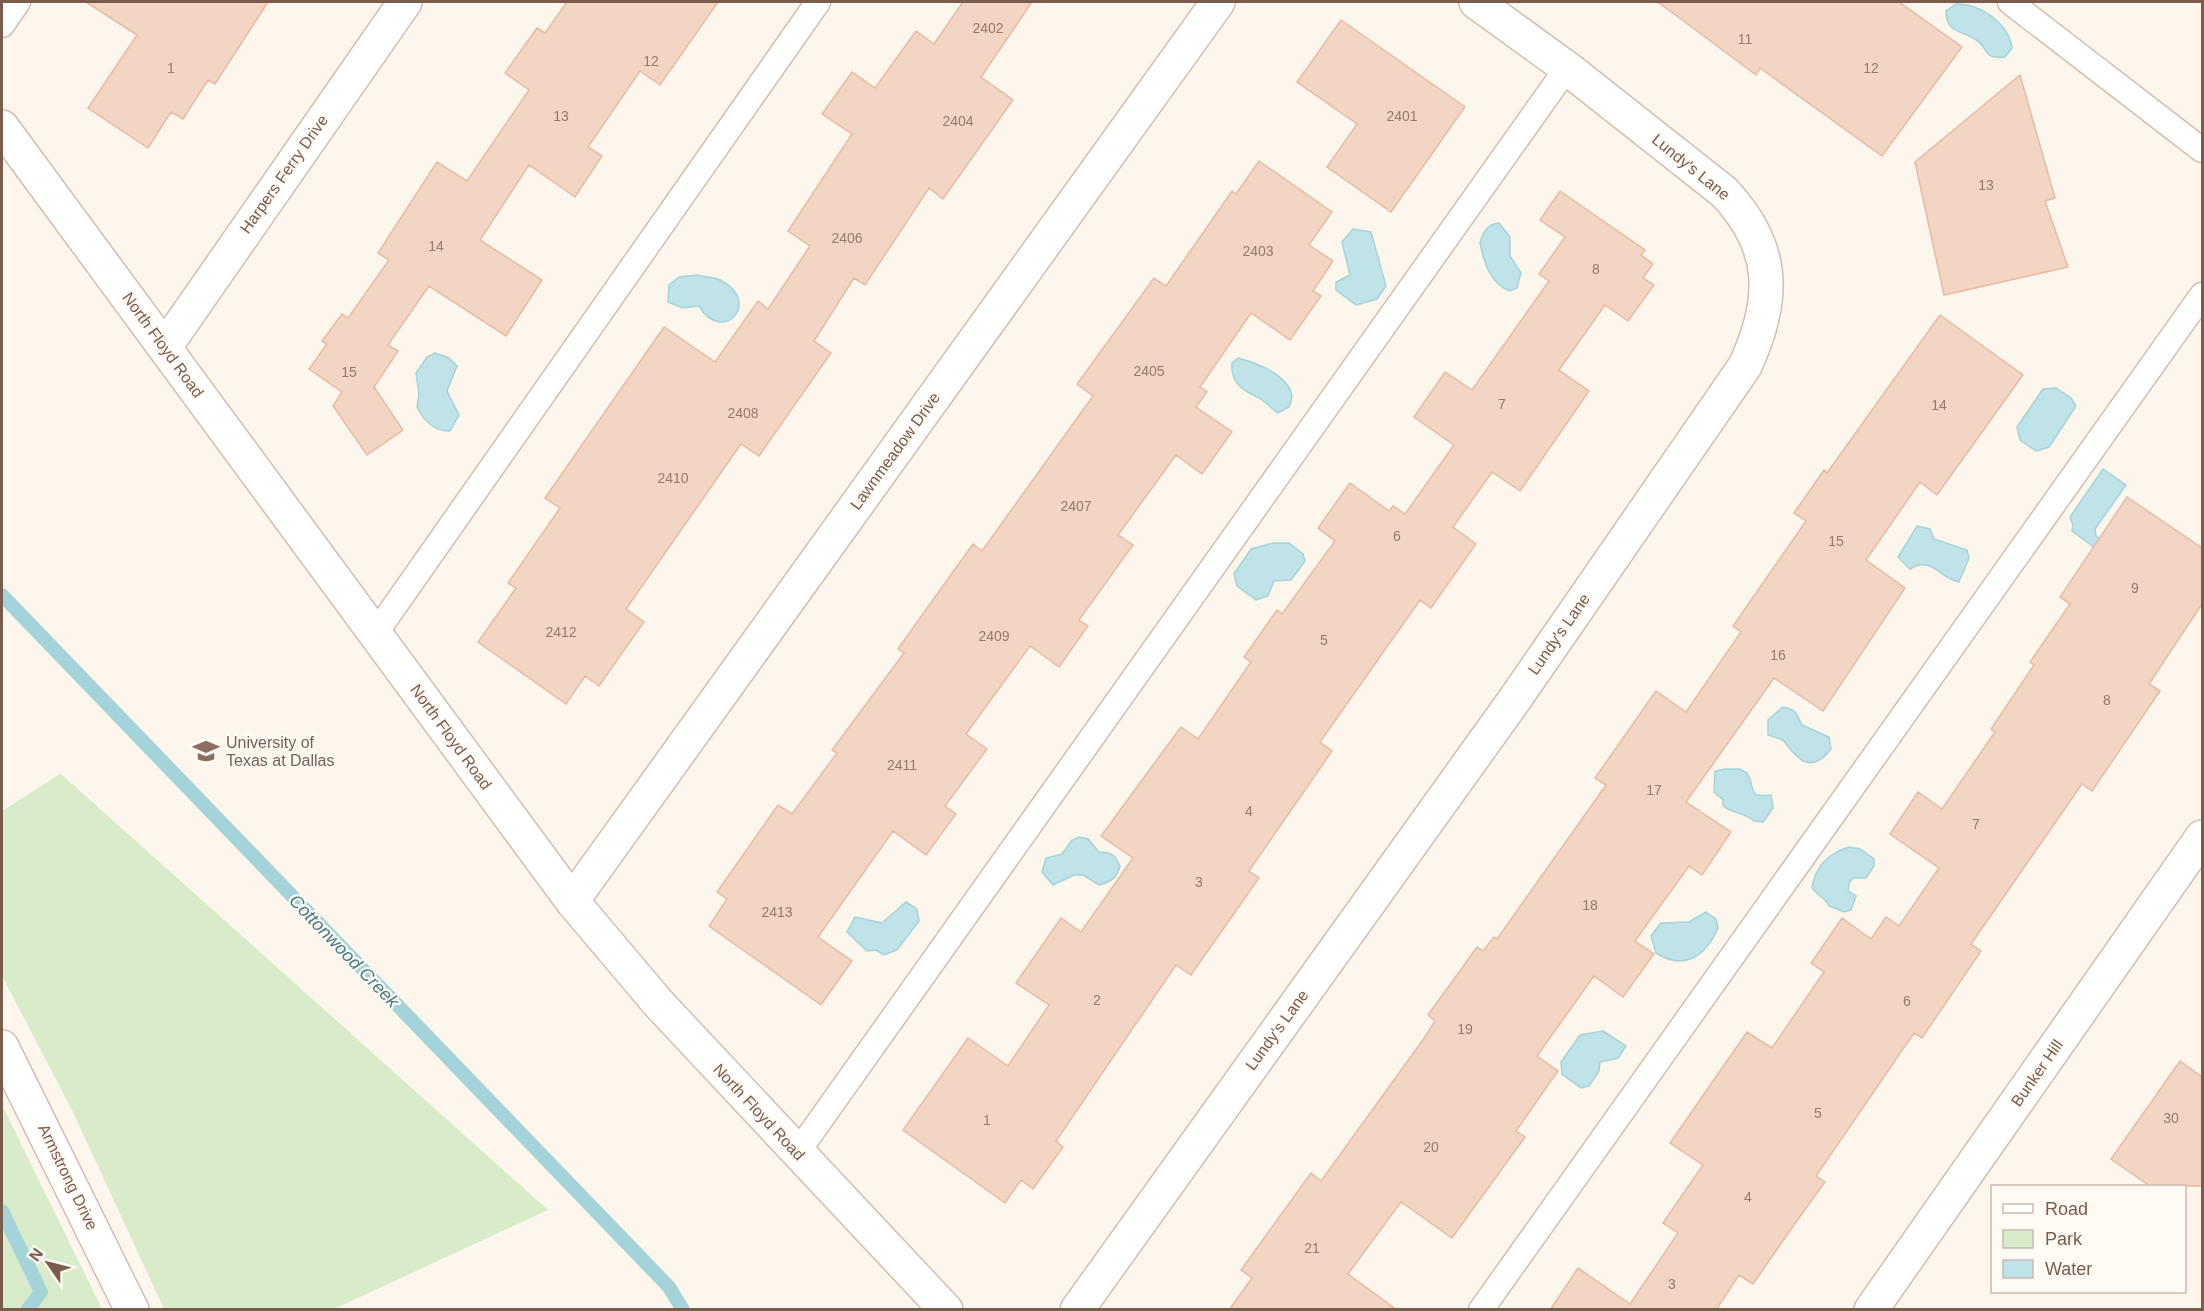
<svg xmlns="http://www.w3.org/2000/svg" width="2204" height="1311" font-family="Helvetica,sans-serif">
  <rect width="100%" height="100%" fill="#fdf6ec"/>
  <!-- green -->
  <path fill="#d8ecc9" d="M 60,774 L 61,774 L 548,1210 L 334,1309 L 164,1309 L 72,1110 L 2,976 L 2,811 Z
    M 2,1105 L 102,1309 L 34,1309 L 41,1302 L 31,1294 L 18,1309 L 2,1309 Z"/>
  <!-- water -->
  <path fill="#bfe3e8" stroke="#a5d3da" stroke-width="1.5" d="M 1956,4 C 1980,3 2009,24 2012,48 L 2005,57 C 1981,59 1990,48 1975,39 C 1961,30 1946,33 1946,11 Z
    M 1499,223 L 1510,237 L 1510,256 L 1521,273 L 1517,288 L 1510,291 C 1490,284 1484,262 1480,243 C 1483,232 1487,224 1499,223 Z
    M 1353,229 L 1371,232 L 1386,286 L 1377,299 L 1356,305 L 1336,290 L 1336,282 L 1350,275 L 1342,242 Z
    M 697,275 C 704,277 713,277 720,280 C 763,301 723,346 699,306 L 683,308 L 668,302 L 669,285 L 679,277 Z
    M 435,353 L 449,358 L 457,366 L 447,391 L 459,415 L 450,431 C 435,432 423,420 417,407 L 419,394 L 416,373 L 427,357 Z
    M 1238,358 C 1258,363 1303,381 1289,407 L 1278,413 C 1271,409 1266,401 1259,398 C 1244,391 1230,383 1232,363 Z
    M 2056,388 L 2071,398 L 2076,406 L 2049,447 L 2036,451 L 2020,440 L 2017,427 L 2043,389 Z
    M 2103,469 L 2126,485 L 2095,529 L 2096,536 L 2101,540 L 2095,548 L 2072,531 L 2073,525 L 2070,517 Z
    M 1917,526 L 1930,529 L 1934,539 L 1967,550 L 1969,558 L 1959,582 C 1940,579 1932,555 1910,569 L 1898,557 Z
    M 1273,543 L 1289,543 L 1303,554 L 1305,561 L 1291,580 L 1274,581 L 1268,596 L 1256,600 L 1237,586 L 1234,574 L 1251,549 Z
    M 1783,707 C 1798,710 1796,714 1802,725 L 1829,737 L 1831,749 C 1810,776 1797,758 1783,740 L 1768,735 L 1768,720 Z
    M 1725,769 L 1740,769 L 1747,773 C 1757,790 1746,798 1771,795 L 1773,808 L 1763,822 L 1754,821 C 1744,812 1733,814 1723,806 L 1723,800 L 1714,792 L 1715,771 Z
    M 1079,837 L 1088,839 L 1099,852 C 1112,852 1115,855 1120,866 C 1117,878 1111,882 1099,885 L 1083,875 L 1074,875 L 1053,885 L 1042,872 L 1046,858 L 1062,854 L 1072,840 Z
    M 1849,847 L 1860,849 L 1874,859 L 1874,866 L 1866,878 L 1853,878 L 1849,883 L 1848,891 L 1856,896 L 1851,910 L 1844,912 L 1829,906 C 1826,897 1816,896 1812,887 C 1816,866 1829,853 1849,847 Z
    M 906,902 L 917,909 L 919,921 L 897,950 L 884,955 L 876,950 L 867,951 L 847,932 L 855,917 L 882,923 Z
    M 1706,912 L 1716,919 L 1718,928 C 1706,956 1684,971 1656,953 L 1651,936 L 1661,923 L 1689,922 Z
    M 1603,1031 L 1626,1046 L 1618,1058 L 1600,1062 L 1599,1071 L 1589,1086 L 1581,1088 L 1562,1074 L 1561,1062 L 1580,1035 Z"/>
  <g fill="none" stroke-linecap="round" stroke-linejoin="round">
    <!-- stream -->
    <path stroke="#a5d3da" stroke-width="14" d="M 2,595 L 669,1287 L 683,1310
      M 2,1211 L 41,1292 L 27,1310"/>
  </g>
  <!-- building -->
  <path fill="#f3d5c3" stroke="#e6bba3" stroke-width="1.5" d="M 86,2 L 268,2 L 215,84 L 208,80 L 183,119 L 171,112 L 148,148 L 88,108 L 137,35 Z
    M 567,2 L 718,2 L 660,85 L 640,71 L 588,147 L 602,156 L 575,197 L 529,165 L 480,240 L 542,280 L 506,336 L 429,286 L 388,345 L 398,351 L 374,387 L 403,430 L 367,455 L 333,406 L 342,392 L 309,369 L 327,344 L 322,341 L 342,314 L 348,318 L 389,260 L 378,253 L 437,162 L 467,181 L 529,90 L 505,73 L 537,28 L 545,33 Z
    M 963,2 L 1032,2 L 981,77 L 1013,100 L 943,199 L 929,188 L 865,285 L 854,278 L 814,341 L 831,353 L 759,456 L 741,444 L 626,609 L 644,622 L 599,686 L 585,676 L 566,704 L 478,642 L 516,588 L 508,583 L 560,508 L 545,498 L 664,327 L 715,362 L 758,301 L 768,309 L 810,246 L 788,231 L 852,134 L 822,114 L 852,72 L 875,88 L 916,31 L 934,44 Z
    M 1658,2 L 1899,2 L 1962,47 L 1882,156 L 1760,68 L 1756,75 Z
    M 1341,20 L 1465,107 L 1391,212 L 1327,167 L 1357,124 L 1297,82 Z
    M 2020,75 L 2055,198 L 2045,201 L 2068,267 L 1944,295 L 1915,162 Z
    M 1259,161 L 1332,212 L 1309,245 L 1333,261 L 1313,291 L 1321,296 L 1290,340 L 1251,313 L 1200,387 L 1207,392 L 1196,407 L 1232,432 L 1202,474 L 1176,455 L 1118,535 L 1133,545 L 1079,620 L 1088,626 L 1059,667 L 1030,646 L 966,734 L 987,749 L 945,806 L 956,814 L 926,855 L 893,831 L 818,937 L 852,961 L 821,1005 L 709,926 L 727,899 L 717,892 L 778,805 L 792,814 L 837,753 L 832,750 L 904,653 L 898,649 L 945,583 L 973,544 L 982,551 L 1093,396 L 1077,384 L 1154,278 L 1166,286 L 1232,191 L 1236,194 Z
    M 1560,191 L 1645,250 L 1641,255 L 1653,264 L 1643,278 L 1654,285 L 1628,321 L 1605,305 L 1559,370 L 1589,391 L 1520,491 L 1492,472 L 1453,527 L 1476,544 L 1431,608 L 1420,600 L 1320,742 L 1332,751 L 1249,871 L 1259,878 L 1191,975 L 1176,965 L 1056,1141 L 1063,1147 L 1033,1189 L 1021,1180 L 1005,1203 L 903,1130 L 968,1038 L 1008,1066 L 1049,1005 L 1016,983 L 1061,918 L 1081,932 L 1133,858 L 1101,836 L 1181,727 L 1198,739 L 1251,662 L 1244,657 L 1277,610 L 1282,614 L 1335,541 L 1318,528 L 1350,483 L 1389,511 L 1393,506 L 1405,514 L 1454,445 L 1414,417 L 1445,372 L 1472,390 L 1549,281 L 1539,274 L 1565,237 L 1540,220 Z
    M 1940,315 L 2023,375 L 1937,495 L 1920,482 L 1866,560 L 1905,588 L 1823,711 L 1774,678 L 1686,802 L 1731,832 L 1702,875 L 1689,866 L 1635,941 L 1654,954 L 1623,997 L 1594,976 L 1537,1056 L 1558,1071 L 1516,1131 L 1525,1137 L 1452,1238 L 1401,1202 L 1348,1274 L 1397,1310 L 1229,1310 L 1252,1278 L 1241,1270 L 1311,1173 L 1321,1181 L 1425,1037 L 1435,1021 L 1428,1015 L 1477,947 L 1483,951 L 1494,937 L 1497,939 L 1606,785 L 1595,778 L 1656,691 L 1686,712 L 1741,632 L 1733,626 L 1806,521 L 1794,513 L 1824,470 L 1827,473 Z
    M 2127,497 L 2202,548 L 2202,604 L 2149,684 L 2160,691 L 2092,791 L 2082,784 L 1971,944 L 1981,951 L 1922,1038 L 1914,1033 L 1816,1176 L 1825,1182 L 1794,1225 L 1753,1284 L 1739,1275 L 1716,1310 L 1550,1310 L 1578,1268 L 1630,1304 L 1678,1233 L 1663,1223 L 1703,1165 L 1670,1143 L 1747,1032 L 1772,1048 L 1824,972 L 1811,963 L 1842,918 L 1871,939 L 1886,917 L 1899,926 L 1939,868 L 1890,834 L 1918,792 L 1942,809 L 1995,732 L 1991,729 L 2034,665 L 2030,662 L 2070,604 L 2060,597 Z
    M 2180,1061 L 2202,1077 L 2202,1186 L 2150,1186 L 2111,1159 Z"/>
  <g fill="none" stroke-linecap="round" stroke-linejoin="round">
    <!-- service casing -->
    <g stroke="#d1beb0" stroke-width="27">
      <path id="service" d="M 2010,2 L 2202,150
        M 2,25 L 18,2
        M 375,634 L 818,2
        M 797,1153 L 1567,68
        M 1481,1310 L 2202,295"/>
    </g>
    <!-- minor casing -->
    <g stroke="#d1beb0" stroke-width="36">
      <path id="minor" d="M 165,347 L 405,2
        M 572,901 L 1218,2
        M 2,1047 L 132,1310
        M 1077,1310 L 1515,699 L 1745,366 C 1776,299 1776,247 1724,192 L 1567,68 L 1476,2
        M 1871,1310 L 2202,837"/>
    </g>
    <!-- tertiary casing -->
    <g stroke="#d1beb0" stroke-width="36">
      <path id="tertiary" d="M 2,127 L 572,901 L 659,1004 L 946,1310"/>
    </g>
    <!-- service -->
    <use href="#service" stroke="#fff" stroke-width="24"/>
    <!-- minor -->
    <use href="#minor" stroke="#fff" stroke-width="33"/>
    <!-- tertiary -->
    <use href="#tertiary" stroke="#fff" stroke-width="33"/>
  </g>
  <!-- icons -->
  <defs>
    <g id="university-bare" transform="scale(2.07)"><path d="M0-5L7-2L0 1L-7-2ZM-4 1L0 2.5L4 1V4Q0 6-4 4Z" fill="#8d6e63" stroke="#fffaf3" stroke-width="2.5" paint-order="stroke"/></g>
  </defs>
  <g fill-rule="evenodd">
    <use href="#university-bare" x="206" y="751"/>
  </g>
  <g text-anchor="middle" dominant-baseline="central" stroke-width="4.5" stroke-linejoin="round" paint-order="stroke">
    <!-- number labels -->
    <g font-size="14" fill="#987a6a">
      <text x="988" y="28">2402</text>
      <text x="1745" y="39">11</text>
      <text x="651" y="61">12</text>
      <text x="171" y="68">1</text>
      <text x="1871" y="68">12</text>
      <text x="561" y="116">13</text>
      <text x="1402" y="116">2401</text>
      <text x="958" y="121">2404</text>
      <text x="1986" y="185">13</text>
      <text x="847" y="238">2406</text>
      <text x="436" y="246">14</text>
      <text x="1258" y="251">2403</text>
      <text x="1596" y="269">8</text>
      <text x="1149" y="371">2405</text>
      <text x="349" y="372">15</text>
      <text x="1502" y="404">7</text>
      <text x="1939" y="405">14</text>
      <text x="743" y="413">2408</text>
      <text x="673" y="478">2410</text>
      <text x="1076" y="506">2407</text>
      <text x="1397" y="536">6</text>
      <text x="1836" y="541">15</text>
      <text x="2135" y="588">9</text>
      <text x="561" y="632">2412</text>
      <text x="994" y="636">2409</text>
      <text x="1324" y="640">5</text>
      <text x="1778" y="655">16</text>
      <text x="2107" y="700">8</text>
      <text x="902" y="765">2411</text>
      <text x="1654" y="790">17</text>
      <text x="1249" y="811">4</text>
      <text x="1976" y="824">7</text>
      <text x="1199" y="882">3</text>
      <text x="1590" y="905">18</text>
      <text x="777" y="912">2413</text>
      <text x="1097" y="1000">2</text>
      <text x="1907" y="1001">6</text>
      <text x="1465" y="1029">19</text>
      <text x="1818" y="1113">5</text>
      <text x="2171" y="1118">30</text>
      <text x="987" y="1120">1</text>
      <text x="1431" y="1147">20</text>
      <text x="1748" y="1197">4</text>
      <text x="1312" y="1248">21</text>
      <text x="1672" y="1284">3</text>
    </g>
    <!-- street labels -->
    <g font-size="16" fill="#7a5c4d" stroke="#fffaf3">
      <text transform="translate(1691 167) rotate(39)">Lundy's Lane</text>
      <text transform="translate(284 174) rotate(-55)">Harpers Ferry Drive</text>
      <text transform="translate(163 345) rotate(54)">North Floyd Road</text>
      <text transform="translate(895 451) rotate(-54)">Lawnmeadow Drive</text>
      <text transform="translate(1559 634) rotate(-55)">Lundy's Lane</text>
      <text transform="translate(451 737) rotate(54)">North Floyd Road</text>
      <text transform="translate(1277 1030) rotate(-54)">Lundy's Lane</text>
      <text transform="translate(2037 1073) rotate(-55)">Bunker Hill</text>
      <text transform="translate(759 1112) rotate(47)">North Floyd Road</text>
      <text transform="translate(68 1177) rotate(64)">Armstrong Drive</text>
    </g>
    <!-- education labels -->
    <g font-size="16" fill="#785e54" stroke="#fffaf3" text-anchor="start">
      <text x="226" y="742">University of<tspan x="226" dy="18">Texas at Dallas</tspan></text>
    </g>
    <!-- water labels -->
    <g font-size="18" font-style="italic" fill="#437c86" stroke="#fffaf3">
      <text transform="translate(344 951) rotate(46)">Cottonwood Creek</text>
    </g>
  </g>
  <!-- border -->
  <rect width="2204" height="1311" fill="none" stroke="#7a5c4d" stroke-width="6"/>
  <!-- legend -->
  <rect x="1991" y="1185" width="195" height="108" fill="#fffaf3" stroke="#cabbb1" stroke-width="1.5"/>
  <rect x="2003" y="1204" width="30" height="9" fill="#ffffff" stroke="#cabbb1" stroke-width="1.5"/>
  <text x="2045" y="1215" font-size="18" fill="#7a5c4d">Road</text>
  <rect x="2003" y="1230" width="30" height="18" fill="#d8ecc9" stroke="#cabbb1" stroke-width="1.5"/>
  <text x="2045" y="1245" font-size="18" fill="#7a5c4d">Park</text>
  <rect x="2003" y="1260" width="30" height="18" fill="#bfe3e8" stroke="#cabbb1" stroke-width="1.5"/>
  <text x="2045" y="1275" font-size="18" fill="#7a5c4d">Water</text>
  <!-- north arrow -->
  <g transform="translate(48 1263) rotate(305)" stroke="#fffaf3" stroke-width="4.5" paint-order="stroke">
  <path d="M0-4.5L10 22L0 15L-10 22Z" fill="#7a5c4d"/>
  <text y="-9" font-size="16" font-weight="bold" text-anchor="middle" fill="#7a5c4d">N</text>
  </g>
</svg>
